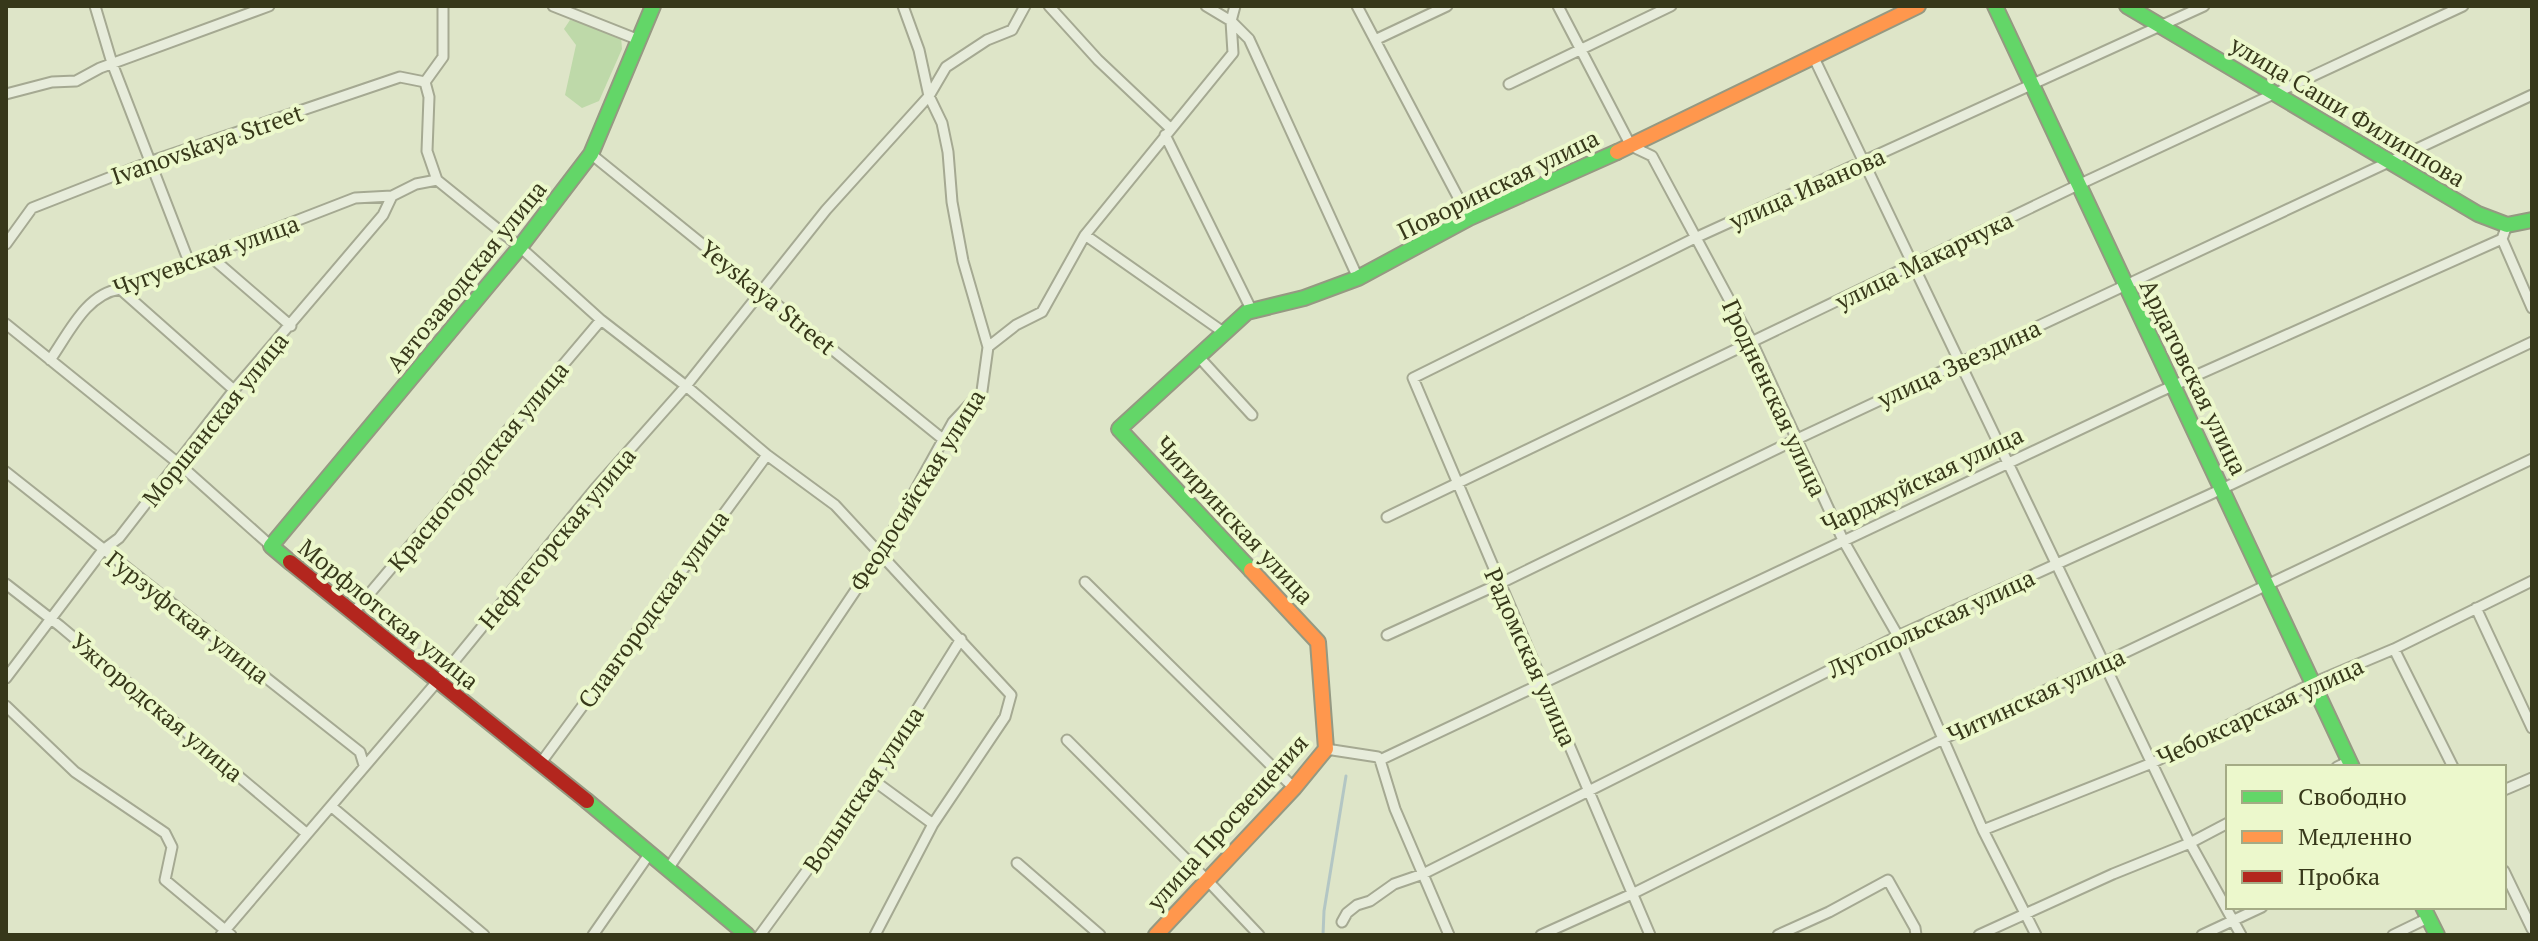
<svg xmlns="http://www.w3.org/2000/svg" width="2538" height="941" font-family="'PT Serif',serif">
  <rect width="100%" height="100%" fill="#dee5c8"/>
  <!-- green -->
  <path fill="#bed9a9" d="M 570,20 L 610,27 L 621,36 L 622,49 L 599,101 L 582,108 L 565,95 L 576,45 L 564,29 Z"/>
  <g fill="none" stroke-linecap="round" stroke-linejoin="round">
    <!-- stream -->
    <path stroke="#b3c6c4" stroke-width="3" d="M 1323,935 L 1324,911 L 1346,776"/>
    <!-- street casing -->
    <g stroke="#a5a992" stroke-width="13">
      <path id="street" d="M 95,6 L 112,63 L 189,262
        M 443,6 L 443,57 L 425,82 L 429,97 L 427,151 L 437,180 L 520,247 L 601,320 L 686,386 L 767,455 L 835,505 L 1011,695 L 1005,717 L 933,824 L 875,935
        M 553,6 L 639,40
        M 903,6 L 919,50 L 929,96 L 942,123 L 948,152 L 952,202 L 963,261 L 988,347
        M 1049,6 L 1098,60 L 1170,128
        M 1206,6 L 1231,21 L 1249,39 L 1358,278
        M 1357,6 L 1469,218
        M 1558,6 L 1631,146 L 1652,156 L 1752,342 L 1843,540 L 1898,636 L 1983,830 L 2036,935
        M 1377,39 L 1447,6
        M 1814,58 L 2190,843 L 2241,935
        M 1509,84 L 1671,6
        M 6,94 L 52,82 L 76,81 L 100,68 L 269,6
        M 1165,135 L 1252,311
        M 591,154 L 944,440
        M 1085,235 L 1226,334
        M 2502,239 L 2532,308
        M 6,244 L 32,208 L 152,161 L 400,77 L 425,82
        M 210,256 L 291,326
        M 120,289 L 234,390
        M 6,324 L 178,463 L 271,546
        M 1198,356 L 1252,415
        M 50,360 C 69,333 86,294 120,289 L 355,198 L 392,196
        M 6,472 L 360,752 L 364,765
        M 1387,517 L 2078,185 L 2463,6
        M 1085,582 L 1294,788
        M 6,584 L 60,626 L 306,833
        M 2476,608 L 2532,728
        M 354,612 L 601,320
        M 1387,635 L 1499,584 L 1795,440 L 2532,95
        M 2394,649 L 2453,767
        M 6,678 L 103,550 L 119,538 L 234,390 L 383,215 L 392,196 L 416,184 L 437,180
        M 6,706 L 75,772 L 165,833 L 172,847 L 165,880 L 231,935
        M 1067,740 L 1208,881 L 1259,935
        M 1326,749 L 1378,757 L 1380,760 L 2159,392 L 2502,239 L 2507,225
        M 1380,760 L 1395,809 L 1449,935
        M 540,764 L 767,455
        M 2337,767 L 2349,761
        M 873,780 L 933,824
        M 2504,790 L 2532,778
        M 332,807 L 484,935
        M 1983,830 L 2152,763 L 2313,683 L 2394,649 L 2532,581
        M 1017,863 L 1100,935
        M 668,869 L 880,554 L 953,422 L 982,391 L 988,347 L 1016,325 L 1042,312 L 1085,235 L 1233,53 L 1231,21 L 1235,6
        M 2504,871 L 2532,929
        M 1342,922 L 1347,913 L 1357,905 L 1370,901 L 1394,884 L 1423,874 L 1898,636 L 2209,495 L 2532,342
        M 221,935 L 447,670 L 594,490 L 686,386 L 826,210 L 929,96 L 946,67 L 987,40 L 1012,30 L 1025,6
        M 593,935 L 650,853
        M 760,935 L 873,780 L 961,639
        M 1541,935 L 1632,894 L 1943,739 L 2532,459
        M 1650,935 L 1413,378 L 1695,238 L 2204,6
        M 1778,935 L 1829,912 L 1888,880 L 1915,928 L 1916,935
        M 1979,935 L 2113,874 L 2190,843 L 2228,823
        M 2202,935 L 2262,907
        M 2393,935 L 2428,918"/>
    </g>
    <!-- fast casing -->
    <g stroke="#959982" stroke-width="18">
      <path id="fast" d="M 1995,6 L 2352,767
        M 2127,6 L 2478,214 L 2507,225 L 2532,220
        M 290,562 L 271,546 L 520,247 L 591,154 L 653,6
        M 1251,570 L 1119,429 L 1247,312 L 1304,298 L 1358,278 L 1469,218 L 1617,152
        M 587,801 L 747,935
        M 2423,907 L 2437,935"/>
    </g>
    <!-- slow casing -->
    <g stroke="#959982" stroke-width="18">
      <path id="slow" d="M 1617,152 L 1918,6
        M 1156,935 L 1294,788 L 1326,749 L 1318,642 L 1251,570"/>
    </g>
    <!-- jam casing -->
    <g stroke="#959982" stroke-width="18">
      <path id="jam" d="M 290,562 L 587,801"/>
    </g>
    <!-- street -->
    <use href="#street" stroke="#e7ecdb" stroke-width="9"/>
    <!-- fast -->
    <use href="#fast" stroke="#63d668" stroke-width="14"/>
    <!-- slow -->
    <use href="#slow" stroke="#ff974d" stroke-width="14"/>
    <!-- jam -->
    <use href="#jam" stroke="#b3261e" stroke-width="14"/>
  </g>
  <g text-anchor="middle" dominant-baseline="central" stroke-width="8" stroke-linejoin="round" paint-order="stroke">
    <!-- street labels -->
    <g font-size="24" fill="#37381a" stroke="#ecf8cc">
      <text transform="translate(2348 111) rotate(31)">улица Саши Филиппова</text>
      <text transform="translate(207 144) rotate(-19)">Ivanovskaya Street</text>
      <text transform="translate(1498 184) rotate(-26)">Поворинская улица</text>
      <text transform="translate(1807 188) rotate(-24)">улица Иванова</text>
      <text transform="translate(206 255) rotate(-20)">Чугуевская улица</text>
      <text transform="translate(1924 260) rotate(-26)">улица Макарчука</text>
      <text transform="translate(466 276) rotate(-51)">Автозаводская улица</text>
      <text transform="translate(768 297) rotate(39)">Yeyskaya Street</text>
      <text transform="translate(1959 363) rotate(-25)">улица Звездина</text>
      <text transform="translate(2194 377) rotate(64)">Ардатовская улица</text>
      <text transform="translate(1775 398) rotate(65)">Гродненская улица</text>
      <text transform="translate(215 419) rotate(-51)">Моршанская улица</text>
      <text transform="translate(478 466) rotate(-50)">Красногородская улица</text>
      <text transform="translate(1922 479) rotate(-25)">Чарджуйская улица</text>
      <text transform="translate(917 490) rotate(-58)">Феодосийская улица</text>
      <text transform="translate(1235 520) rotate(47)">Чигиринская улица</text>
      <text transform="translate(557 538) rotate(-50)">Нефтегорская улица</text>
      <text transform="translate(653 609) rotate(-54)">Славгородская улица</text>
      <text transform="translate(389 614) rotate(39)">Морфлотская улица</text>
      <text transform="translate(188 617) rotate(38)">Гурзуфская улица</text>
      <text transform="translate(1931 623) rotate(-25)">Лугопольская улица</text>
      <text transform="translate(1531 657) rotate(66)">Радомская улица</text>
      <text transform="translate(2036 695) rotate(-25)">Читинская улица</text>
      <text transform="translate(157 707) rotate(40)">Ужгородская улица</text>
      <text transform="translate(2260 711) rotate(-25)">Чебоксарская улица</text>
      <text transform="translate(863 789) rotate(-56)">Волынская улица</text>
      <text transform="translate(1227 822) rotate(-48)">улица Просвещения</text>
    </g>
  </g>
  <!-- border -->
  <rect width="2538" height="941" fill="none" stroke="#37381a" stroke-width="16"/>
  <!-- legend -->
  <rect x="2226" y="765" width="280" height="144" fill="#ecf8cc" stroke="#a4ab85" stroke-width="2"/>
  <rect x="2242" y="791" width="40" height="12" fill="#63d668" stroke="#a4ab85" stroke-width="2"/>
  <text x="2298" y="805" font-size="24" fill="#37381a">Свободно</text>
  <rect x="2242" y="831" width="40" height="12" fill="#ff974d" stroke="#a4ab85" stroke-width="2"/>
  <text x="2298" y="845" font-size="24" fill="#37381a">Медленно</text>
  <rect x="2242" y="871" width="40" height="12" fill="#b3261e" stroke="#a4ab85" stroke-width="2"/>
  <text x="2298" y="885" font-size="24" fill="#37381a">Пробка</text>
</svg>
